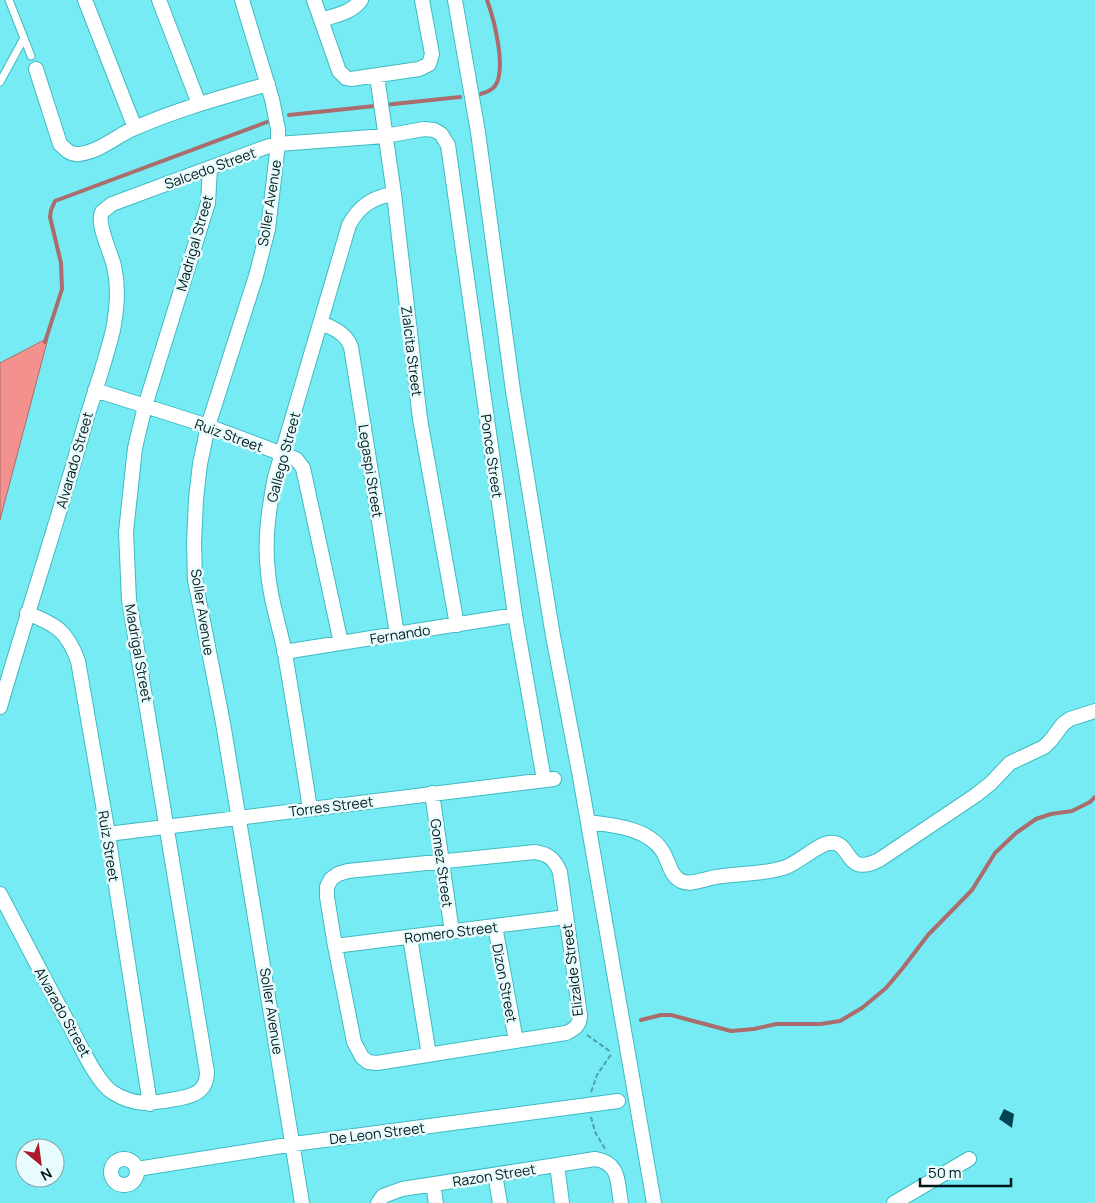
<svg xmlns="http://www.w3.org/2000/svg" width="1095" height="1203" font-family="Manrope,sans-serif">
  <rect width="100%" height="100%" fill="#76ebf4"/>
  <!-- water -->
  <path fill="#f3918f" stroke="#aa6c6c" d="M 48,338 L 0,520 L 0,363 Z"/>
  <g fill="none" stroke-linecap="round" stroke-linejoin="round">
    <!-- stream -->
    <path stroke="#aa6c6c" stroke-width="4" d="M 481,94 C 486,92 491,91 495,86 C 507,69 494,19 487,0
      M 289,115 L 460,97
      M 45,342 L 62,289 L 61,263 L 50,217 L 51,210 L 55,201 L 267,122
      M 641,1020 L 661,1015 L 671,1015 L 731,1031 L 754,1029 L 776,1024 L 821,1024 L 840,1021 L 862,1008 L 886,988 L 902,969 L 928,935 L 972,890 L 995,853 L 1016,833 L 1036,819 L 1051,814 L 1072,811 L 1090,802 L 1095,797"/>
  </g>
  <!-- building -->
  <path fill="#054455" d="M 1004,1109 L 1014,1114 L 1012,1128 L 999,1119 Z"/>
  <g fill="none" stroke-linecap="round" stroke-linejoin="round">
    <!-- lane casing -->
    <g stroke="#3fbac3" stroke-width="9">
      <path id="lane" d="M 9,0 L 31,56
        M 0,82 L 24,38"/>
    </g>
    <!-- street casing -->
    <g stroke="#3fbac3" stroke-width="16">
      <path id="street" d="M 85,0 L 135,128
        M 159,0 L 199,104
        M 242,0 L 272,99 L 278,129 L 278,144 L 268,229 L 256,276 L 208,426 L 200,464 L 196,499 L 194,544 L 195,580 L 223,723 L 302,1203
        M 314,0 L 339,71 L 346,78 L 351,79 L 419,69 L 429,64 L 432,54 L 422,0
        M 455,0 L 478,132 L 513,391 L 553,636 L 580,777 L 654,1203
        M 321,20 C 335,15 352,13 361,0
        M 36,69 L 60,144 C 66,150 71,155 79,154 C 100,152 117,135 135,128 C 178,109 223,97 268,84
        M 377,76 L 394,194 L 420,419 L 457,625
        M 322,323 C 334,329 346,333 351,347 L 397,634
        M 95,390 L 208,426 L 296,459 L 303,468 L 341,643
        M 27,613 C 57,625 67,631 78,661 L 108,834 L 150,1104
        M 284,652 L 515,615
        M 0,707 C 28,610 60,514 87,417 C 96,388 106,359 113,330 C 117,308 119,288 114,266 C 111,253 96,223 102,212 L 112,204 L 266,147 L 278,144 L 385,136 L 424,129 L 434,130 L 441,134 L 448,145 L 515,615 L 544,780
        M 432,793 L 452,932
        M 310,809 C 302,757 294,706 285,654 C 280,627 270,600 268,572 C 264,540 269,508 275,477 L 349,225 C 359,206 373,197 394,194
        M 588,822 C 613,825 649,828 663,852 C 669,862 670,875 681,881 C 689,885 699,881 707,879 C 733,872 761,876 786,867 C 799,862 819,844 829,843 C 853,840 843,878 879,860 L 976,795 L 991,783 L 1010,763 L 1044,747 L 1051,740 L 1063,724 L 1070,719 L 1095,711
        M 108,834 L 554,779
        M 535,852 C 549,854 555,860 560,872 L 580,1015 C 580,1025 575,1029 566,1033 L 377,1063 L 368,1062 L 362,1057 L 354,1042 L 335,946 L 327,897 L 327,887 L 331,879 L 338,874 L 348,871 Z
        M 0,894 C 24,939 47,984 71,1028 C 80,1045 97,1082 112,1092 C 137,1108 154,1103 181,1098 C 197,1095 207,1089 207,1072 L 129,600 L 126,532 L 135,448 L 145,406 L 208,203 L 210,168
        M 495,926 L 516,1041
        M 410,937 L 429,1055
        M 335,946 L 566,917
        M111 1172a13 13 0 1 1 26 0a13 13 0 1 1-26 0Z
        M 557,1165 L 562,1203
        M 137,1169 L 294,1144 L 618,1101
        M 495,1175 L 500,1203
        M 433,1184 L 436,1203
        M 378,1203 L 383,1196 L 402,1189 L 595,1159 C 621,1163 617,1183 621,1203
        M 894,1203 L 969,1159"/>
    </g>
    <!-- path -->
    <path stroke="#4da2a8" stroke-width="2" stroke-dasharray="5 2.5" stroke-linecap="butt" d="M 587,1035 L 611,1052
      M 591,1092 L 597,1075 L 612,1053
      M 591,1117 L 595,1132 L 605,1149"/>
    <!-- lane -->
    <use href="#lane" stroke="#fff" stroke-width="7"/>
    <!-- street -->
    <use href="#street" stroke="#fff" stroke-width="14"/>
  </g>
  <g text-anchor="middle" dominant-baseline="central" stroke-width="5" stroke-linejoin="round" paint-order="stroke">
    <!-- street labels -->
    <g font-size="14" fill="#001719" stroke="#e8fcfd">
      <text transform="translate(210 168) rotate(-20)">Salcedo Street</text>
      <text transform="translate(269 203) rotate(-81)">Soller Avenue</text>
      <text transform="translate(194 243) rotate(-74)">Madrigal Street</text>
      <text transform="translate(412 351) rotate(83)">Zialcita Street</text>
      <text transform="translate(229 435) rotate(20)">Ruiz Street</text>
      <text transform="translate(492 456) rotate(82)">Ponce Street</text>
      <text transform="translate(283 457) rotate(-75)">Gallego Street</text>
      <text transform="translate(74 460) rotate(-74)">Alvarado Street</text>
      <text transform="translate(371 471) rotate(81)">Legaspi Street</text>
      <text transform="translate(203 612) rotate(81)">Soller Avenue</text>
      <text transform="translate(400 634) rotate(-9)">Fernando</text>
      <text transform="translate(139 653) rotate(80)">Madrigal Street</text>
      <text transform="translate(331 806) rotate(-7)">Torres Street</text>
      <text transform="translate(109 846) rotate(81)">Ruiz Street</text>
      <text transform="translate(442 863) rotate(82)">Gomez Street</text>
      <text transform="translate(451 932) rotate(-7)">Romero Street</text>
      <text transform="translate(572 970) rotate(-97)">Elizalde Street</text>
      <text transform="translate(505 983) rotate(79)">Dizon Street</text>
      <text transform="translate(272 1011) rotate(81)">Soller Avenue</text>
      <text transform="translate(63 1012) rotate(61)">Alvarado Street</text>
      <text transform="translate(377 1133) rotate(-7)">De Leon Street</text>
      <text transform="translate(494 1175) rotate(-9)">Razon Street</text>
    </g>
  </g>
  <!-- north arrow -->
  <g transform="translate(40 1163) rotate(151)"><circle r="24" fill="#e8fcfd" stroke="#8ba0a2"/>
  <path d="M0-4L9 19L0 12L-9 19Z" fill="#ad192c"/>
  <text y="-8" font-size="14" font-weight="bold" text-anchor="middle" fill="#001719">N</text>
  </g>
  <!-- scale -->
  <path d="M920 1178v8h91v-8" fill="none" stroke="#001719" stroke-width="2.5"/>
  <text x="928" y="1178" font-size="15" fill="#001719" stroke="#e8fcfd" stroke-width="4" paint-order="stroke">50 m</text>
</svg>
